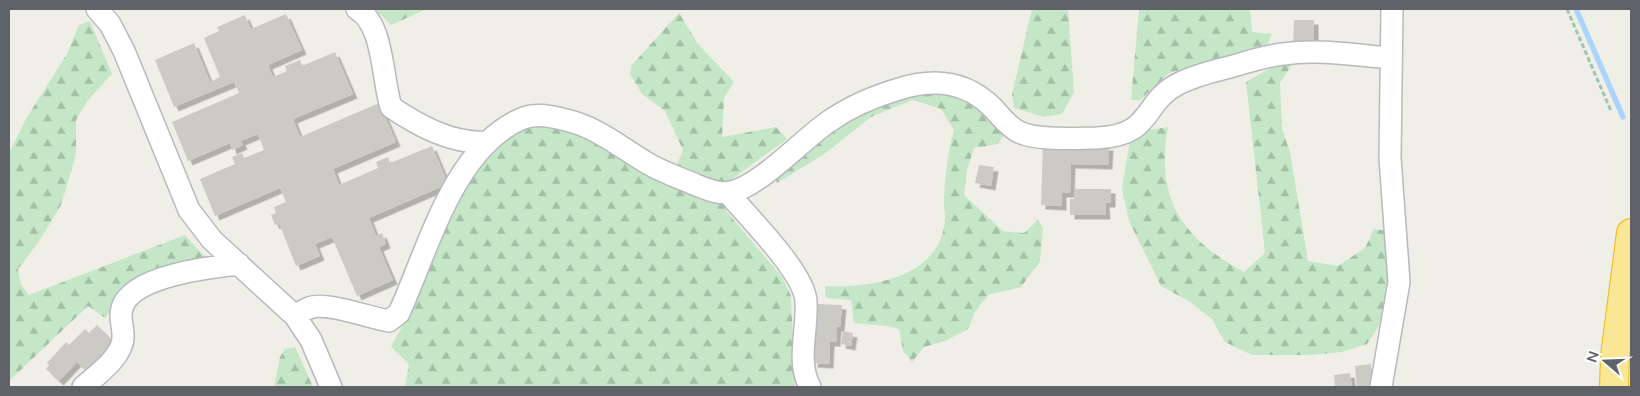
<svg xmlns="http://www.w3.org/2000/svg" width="1640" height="396" font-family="Lato,sans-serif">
  <defs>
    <pattern id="forest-firs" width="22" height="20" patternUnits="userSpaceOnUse" patternTransform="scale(1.25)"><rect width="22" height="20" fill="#c5e7c7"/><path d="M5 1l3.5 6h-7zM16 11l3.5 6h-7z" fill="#a3bfa5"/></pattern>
    <filter id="shadow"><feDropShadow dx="4.5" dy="4.5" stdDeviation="0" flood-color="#0004"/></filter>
  </defs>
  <rect width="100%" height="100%" fill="#f0efe7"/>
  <!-- forest -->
  <path fill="url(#forest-firs)" d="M 375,9 L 427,9 L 391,25 Z
    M 1032,9 L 1068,9 L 1074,92 L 1062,114 L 1044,117 L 1014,108 L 1012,94 Z
    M 1139,9 L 1250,9 L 1252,32 L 1272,34 L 1268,44 L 1222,59 L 1169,73 L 1140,100 L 1131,100 Z
    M 679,13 L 698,44 L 734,82 L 724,98 L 722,137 L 776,127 L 787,139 L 731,180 L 721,201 L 727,212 L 782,277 L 791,296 L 795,387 L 405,387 L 409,364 L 391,347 L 410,312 L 449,217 L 483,161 L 502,140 L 537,124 L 559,123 L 670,182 L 683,150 L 665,111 L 642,94 L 630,74 L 631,66 Z
    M 90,21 L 112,74 L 88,100 L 76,120 L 76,155 L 61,205 L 38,243 L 18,269 L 21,285 L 29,295 L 185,235 L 206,258 L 138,279 L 105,318 L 88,306 L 9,381 L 9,153 L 27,117 L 67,54 L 79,25 Z
    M 1293,63 L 1280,83 L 1282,128 L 1290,152 L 1308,261 L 1338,266 L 1365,248 L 1374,229 L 1390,231 L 1392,286 L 1383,320 L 1367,344 L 1342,352 L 1310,355 L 1252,355 L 1225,342 L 1212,319 L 1190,302 L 1161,286 L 1129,221 L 1122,188 L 1130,140 L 1147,130 L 1168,127 C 1155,199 1182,238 1244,272 L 1265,253 L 1246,82 L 1274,66 Z
    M 919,90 L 960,93 L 995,118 L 1005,133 L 998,144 L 974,148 L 967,170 L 964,195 L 1003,231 L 1024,233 L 1038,220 L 1043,228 L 1040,261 L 1021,287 L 988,295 L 975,312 L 968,329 L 945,341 L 924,347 L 912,362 L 903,351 L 899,329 L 887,326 L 854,323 L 851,300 L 826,298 L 825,286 C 871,288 942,278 945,218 C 945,212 944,205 944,199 C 945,175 948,153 954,130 L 941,109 L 913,100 L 871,117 L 823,155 L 777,183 L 775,176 L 849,118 Z
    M 295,347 L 313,387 L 274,387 L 280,357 L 285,349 Z"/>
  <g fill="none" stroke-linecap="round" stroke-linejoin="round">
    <!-- stream -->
    <path stroke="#abd4fc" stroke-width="5.5" d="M 1576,9 L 1623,117"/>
  </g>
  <!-- building -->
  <path fill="#cccac4" filter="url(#shadow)" d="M 286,14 L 302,50 L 268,65 L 273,77 L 287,71 L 285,66 L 300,60 L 302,66 L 335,52 L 353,94 L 293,119 L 300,137 L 379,103 L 396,142 L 333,169 L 339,185 L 378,168 L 376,162 L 388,157 L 390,163 L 432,146 L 448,184 L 369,218 L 376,236 L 382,233 L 386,244 L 379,247 L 393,280 L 357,296 L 332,237 L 315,244 L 320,256 L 296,266 L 279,223 L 275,225 L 271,215 L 276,213 L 274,207 L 286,202 L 280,188 L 215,216 L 200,179 L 235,164 L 232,157 L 242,153 L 244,158 L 264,150 L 258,134 L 241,141 L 243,145 L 232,150 L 230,143 L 188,161 L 172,122 L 239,93 L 234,82 L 174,107 L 155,60 L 194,43 L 210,82 L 220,77 L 204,38 L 219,31 L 217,27 L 245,15 L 251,29 Z
    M 1294,20 L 1314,20 L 1314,43 L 1293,43 Z
    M 1043,144 L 1109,146 L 1108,165 L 1071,164 L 1070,193 L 1062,193 L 1062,206 L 1041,205 Z
    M 979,165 L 994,167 L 991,186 L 975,183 Z
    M 1074,189 L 1111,189 L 1111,203 L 1105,203 L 1106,215 L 1070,215 L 1070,199 L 1074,199 Z
    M 817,304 L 842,305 L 840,327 L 837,327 L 836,342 L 830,342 L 829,364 L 813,363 Z
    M 97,325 L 115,343 L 87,372 L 77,362 L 59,381 L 46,369 L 49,365 L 47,363 L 66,342 L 69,345 L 85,329 L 89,333 Z
    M 843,331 L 853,333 L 851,346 L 841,344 Z
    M 1371,364 L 1373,387 L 1357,387 L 1355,366 Z
    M 1350,373 L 1352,387 L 1335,387 L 1334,375 Z"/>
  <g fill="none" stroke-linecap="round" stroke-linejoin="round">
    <!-- street casing -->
    <g stroke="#b7b9bd" stroke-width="24">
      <path id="street" d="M 97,9 L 110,24 L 124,51 L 189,210 L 212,240 L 295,316 L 311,340 L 331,387
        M 357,9 C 384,24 382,79 391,107 C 419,126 452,144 487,142
        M 728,193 C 748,217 804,272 806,301 C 808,330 796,361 810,387
        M 295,316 C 299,313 304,310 309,308 C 327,301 369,318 389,321 L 399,313 C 428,250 453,149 521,119 C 535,113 548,116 562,119 C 596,126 618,146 647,163 C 662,172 680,178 696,185 C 707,189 719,195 731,192 C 760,186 802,140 828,122 C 848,108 875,96 899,89 C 934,78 966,81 993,108 C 1000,116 1010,128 1019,132 C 1037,141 1077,138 1097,138 C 1155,135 1141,103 1178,84 C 1194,76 1213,71 1230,67 C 1247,62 1265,56 1283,54 C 1318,49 1355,55 1391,58
        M 83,387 C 97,375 125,355 123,335 C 123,326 119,317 122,308 C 131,276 210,267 239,264
        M 1381,387 L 1399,282 L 1390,158 L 1392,9"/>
    </g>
    <!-- highway casing -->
    <g stroke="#f0b707" stroke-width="30">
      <path id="highway" d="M 1614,387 L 1615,356 L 1631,233"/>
    </g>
    <!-- path -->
    <path stroke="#9fc7ad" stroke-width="3" stroke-dasharray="5 2.5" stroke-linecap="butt" d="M 1567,9 L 1611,111"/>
    <!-- street -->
    <use href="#street" stroke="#fff" stroke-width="21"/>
    <!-- highway -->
    <use href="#highway" stroke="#fae795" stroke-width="28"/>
  </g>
  <!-- border -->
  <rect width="1640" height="396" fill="none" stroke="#5f6267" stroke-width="20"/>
  <!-- north arrow -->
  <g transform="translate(1605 361) rotate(289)" stroke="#ffffff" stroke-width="4" paint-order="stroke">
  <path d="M0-4L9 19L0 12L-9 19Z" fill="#5f6267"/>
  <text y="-8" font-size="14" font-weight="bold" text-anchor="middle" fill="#5f6267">N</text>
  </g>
</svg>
